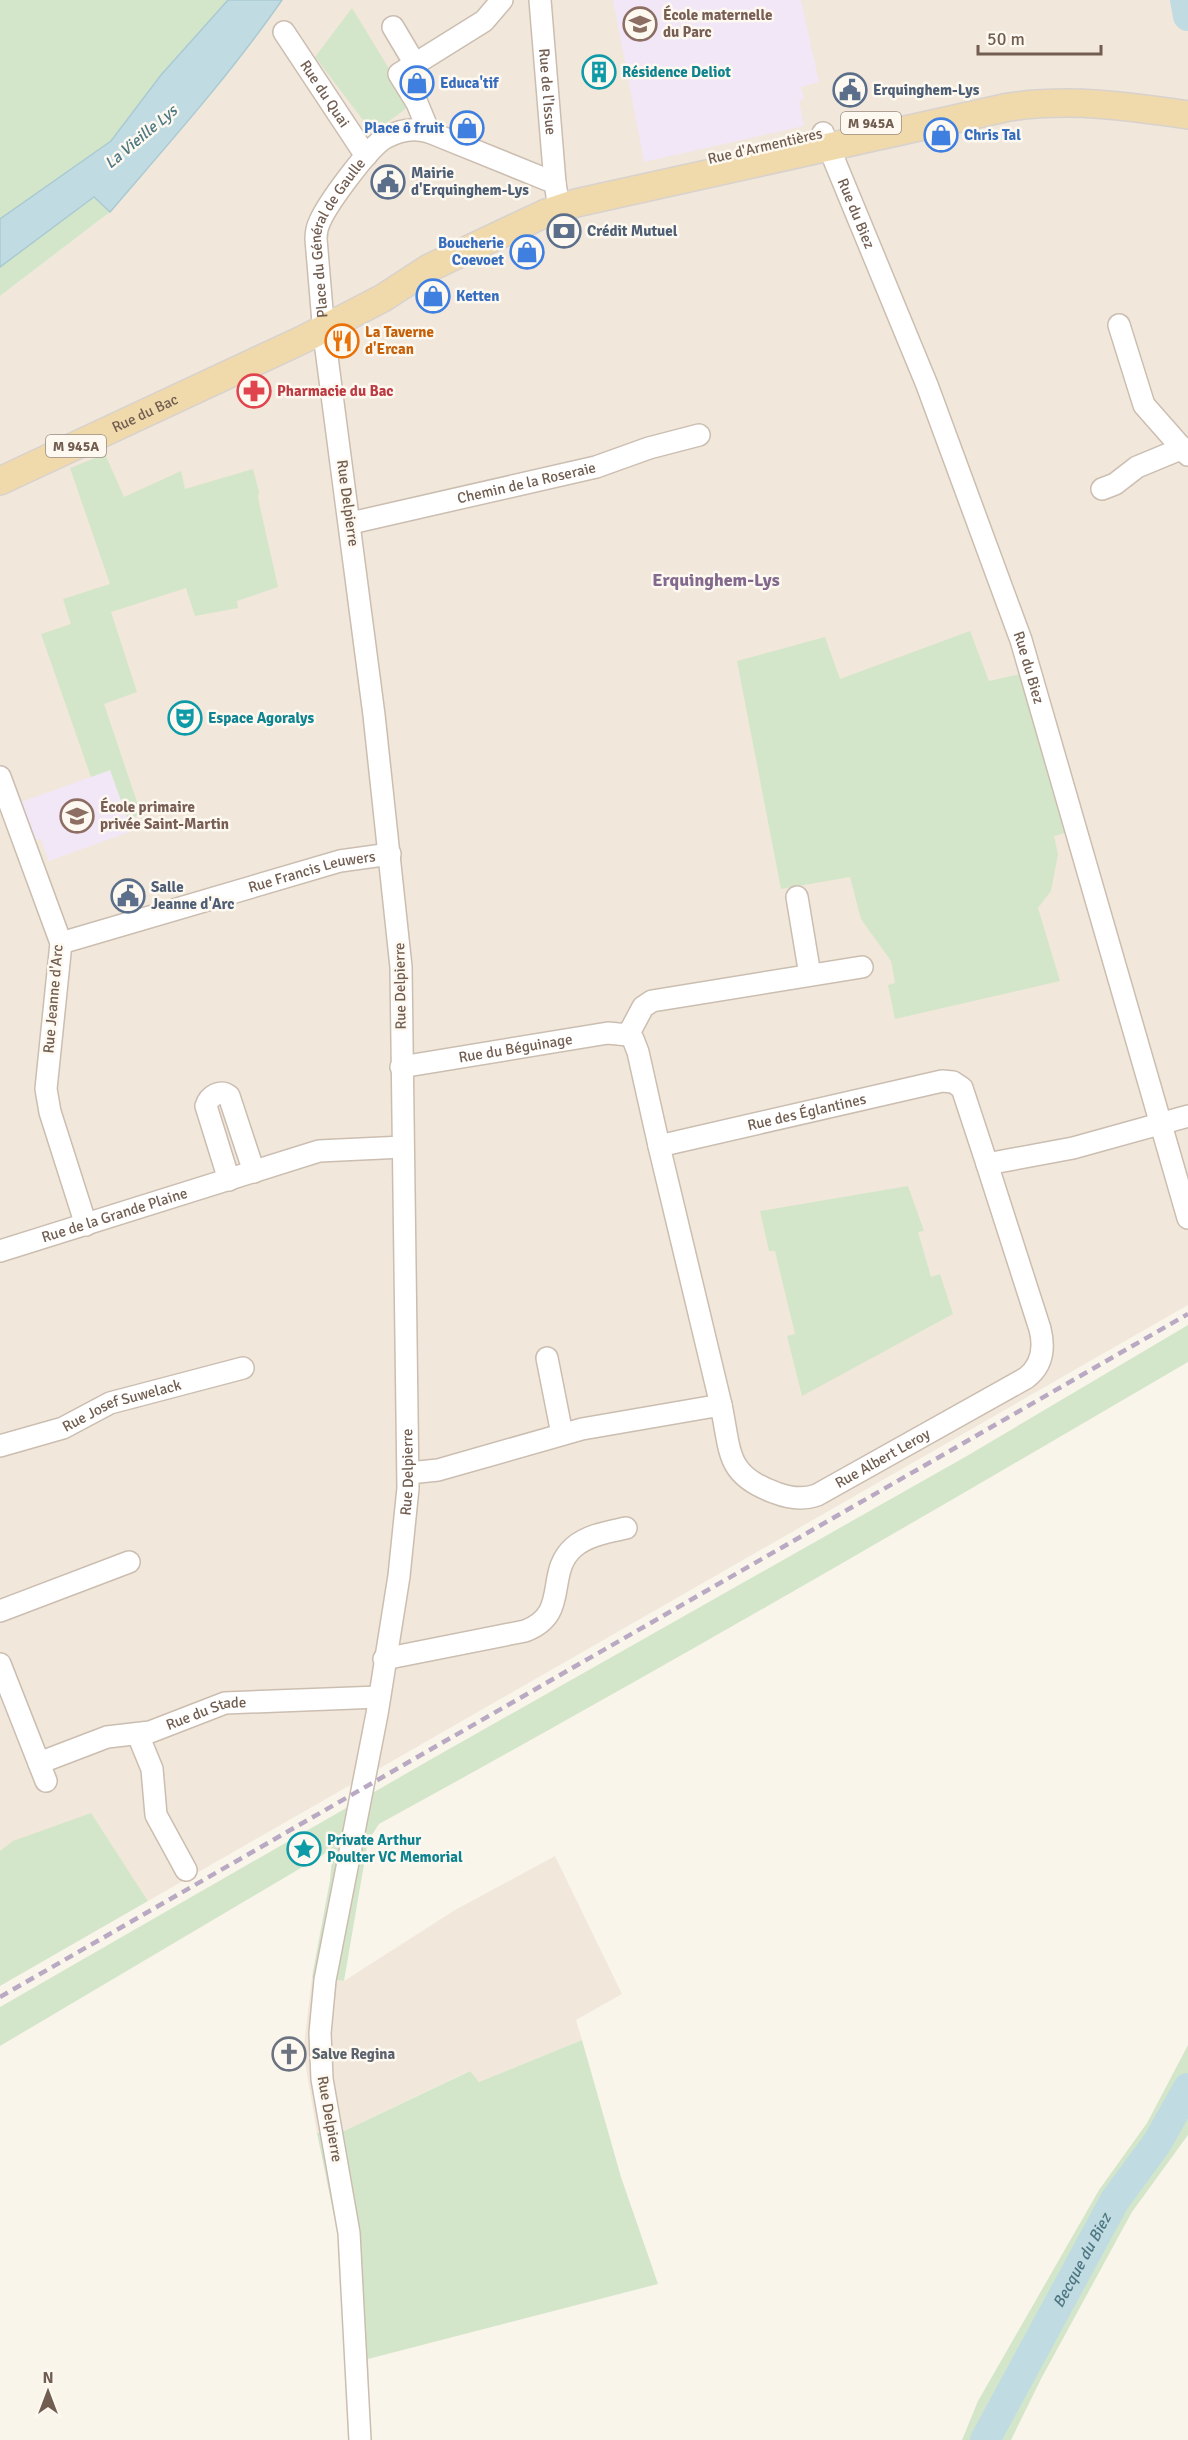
<svg xmlns="http://www.w3.org/2000/svg" width="1188" height="2440" font-family="Signika,sans-serif">
  <rect width="100%" height="100%" fill="#faf5eb"/>
  <!-- residential -->
  <path fill="#f1e7da" d="M 282,0 L 1188,0 L 1188,1305 L 148,1901 L 91,1814 L 0,1851 L 0,296 L 110,212 L 200,107 L 256,37 Z
    M 555,1856 L 622,1994 L 576,2020 L 582,2040 L 479,2082 L 469,2071 L 344,2131 L 317,2133 L 305,2062 L 281,2062 L 281,2045 L 304,2045 L 312,1977 L 344,1981 L 455,1910 Z"/>
  <!-- education -->
  <path fill="#f2e7f7" d="M 613,0 L 801,0 L 819,82 L 801,87 L 804,99 L 799,101 L 804,126 L 644,162 Z
    M 110,770 L 132,831 L 49,861 L 41,839 L 35,840 L 21,802 Z"/>
  <!-- green -->
  <path fill="#d4e6ca" d="M 0,0 L 228,0 L 161,75 L 111,141 L 0,219 Z
    M 352,8 L 396,80 L 408,107 L 373,133 L 315,57 Z
    M 95,197 L 110,212 L 0,296 L 0,267 Z
    M 105,454 L 124,497 L 181,471 L 185,489 L 253,469 L 259,492 L 258,498 L 278,587 L 237,601 L 238,608 L 195,616 L 186,588 L 111,612 L 137,692 L 104,704 L 141,814 L 128,820 L 110,770 L 91,777 L 41,634 L 71,624 L 63,599 L 110,584 L 70,468 Z
    M 970,631 L 989,681 L 1020,674 L 1065,833 L 1054,836 L 1058,854 L 1051,891 L 1038,908 L 1060,981 L 895,1019 L 888,985 L 895,983 L 891,961 L 861,919 L 850,877 L 781,889 L 737,661 L 825,637 L 840,679 Z
    M 908,1186 L 924,1231 L 918,1232 L 931,1277 L 940,1274 L 953,1314 L 802,1396 L 787,1336 L 795,1334 L 775,1251 L 769,1251 L 760,1211 Z
    M 1188,1325 L 1188,1362 C 920,1519 651,1675 379,1824 L 368,1841 L 344,1981 L 312,1977 L 330,1880 L 333,1849 L 0,2046 L 0,2007 L 435,1757 L 965,1457 Z
    M 91,1813 L 148,1901 L 0,1986 L 0,1851 L 13,1841 Z
    M 582,2040 L 621,2177 L 658,2284 L 368,2359 L 370,2440 L 349,2440 L 340,2245 L 317,2133 L 344,2131 L 470,2071 L 479,2082 Z
    M 1188,2045 L 1188,2135 L 1132,2212 L 1041,2379 L 1011,2440 L 962,2440 L 978,2401 L 1099,2190 L 1147,2123 Z"/>
  <!-- water -->
  <path fill="#c1dbe2" stroke="#a9cad2" stroke-width="1.5" d="M 228,0 L 282,0 C 230,75 169,143 110,212 L 94,197 L 0,267 L 0,219 L 111,141 L 161,75 Z"/>
  <g fill="none" stroke-linecap="round" stroke-linejoin="round">
    <!-- river -->
    <g stroke="#c1dbe2" stroke-width="30">
      <path d="M 1185,0 L 1188,16"/>
      <path id="s1" d="M 985,2440 L 1115,2200 L 1157,2143 L 1188,2088"/>
    </g>
    <!-- minor casing -->
    <g stroke="#cbbeb1" stroke-width="24">
      <g id="minor">
        <path id="s2" d="M 540,0 L 555,183"/>
        <path d="M 393,27 L 415,64"/>
        <path id="s3" d="M 284,32 L 366,156"/>
        <path d="M 429,132 L 417,103 L 399,74 L 484,21 L 502,0"/>
        <path id="s4" d="M 823,133 L 927,385 L 1021,640 L 1188,1218"/>
        <path d="M 1119,325 L 1144,405 L 1188,455"/>
        <path d="M 1102,489 L 1115,484 L 1137,467 L 1183,448"/>
        <path id="s5" d="M 351,523 L 596,467 L 649,448 L 699,435"/>
        <path d="M 0,777 L 61,943 L 46,1089 L 50,1112 L 86,1225"/>
        <path d="M 797,897 L 810,975"/>
        <path id="s6" d="M 61,943 L 340,861 L 390,854"/>
        <path d="M 628,1035 L 633,1039 L 638,1052 L 659,1146"/>
        <path id="s7" d="M 401,1067 L 608,1033 L 628,1035 L 643,1007 L 652,1001 L 862,967"/>
        <path d="M 229,1180 L 206,1106 C 209,1096 220,1089 229,1096 L 254,1172"/>
        <path id="s8" d="M 0,1251 L 319,1151 L 403,1147"/>
        <path d="M 547,1358 L 562,1434"/>
        <path id="s9" d="M 721,1405 L 659,1146 L 942,1081 L 953,1082 L 962,1088 L 987,1164 L 1073,1148 L 1188,1116"/>
        <path id="s10" d="M 0,1446 L 63,1428 L 110,1403 L 243,1368"/>
        <path id="s11" d="M 409,1473 L 438,1470 L 582,1429 L 721,1405 C 731,1452 725,1475 776,1493 C 789,1498 803,1500 817,1495 L 1026,1378 C 1042,1366 1045,1349 1040,1329 L 987,1164"/>
        <path d="M 0,1611 L 129,1562"/>
        <path d="M 384,1659 L 525,1631 C 571,1614 544,1573 574,1547 C 588,1535 608,1532 626,1528"/>
        <path d="M 0,1664 L 46,1781"/>
        <path d="M 138,1735 L 152,1769 L 156,1815 L 186,1870"/>
        <path id="s12" d="M 39,1763 L 107,1737 L 150,1732 L 225,1703 L 379,1697"/>
        <path id="s13" d="M 360,2440 L 349,2233 L 322,2079 L 320,2033 L 325,1980 L 377,1714 L 399,1576 L 408,1488 L 401,967 L 374,715 L 324,334 L 316,239 C 316,233 317,227 320,221 C 328,203 368,148 385,138 C 399,130 413,127 429,132 L 555,183 L 559,208"/>
      </g>
    </g>
    <!-- major casing -->
    <g stroke="#d8d2ce" stroke-width="30">
      <g id="major">
        <path id="s14" d="M 0,481 L 304,339 L 383,298 L 429,268 L 546,213 L 576,203 L 1009,107 C 1070,98 1128,106 1188,115"/>
      </g>
    </g>
    <!-- minor -->
    <use href="#minor" stroke="#fff" stroke-width="21"/>
    <!-- major -->
    <use href="#major" stroke="#f0daac" stroke-width="27"/>
    <!-- rail -->
    <path stroke="#b9a9c3" stroke-width="4.5" stroke-dasharray="9 6" stroke-linecap="butt" d="M 0,1997 L 1188,1314"/>
  </g>
  <!-- icons -->
  <defs>
    <g id="school-ring" transform="scale(1.725)"><circle r="9.5" fill="#fdf9f1" stroke="#8d6e63" stroke-width="1.5"/><path d="M0-5L7-2L0 1L-7-2ZM-4 1L0 2.5L4 1V4Q0 6-4 4Z" fill="#8d6e63"/></g>
    <g id="building-ring" transform="scale(1.725)"><circle r="9.5" fill="#fdf9f1" stroke="#0f9aa8" stroke-width="1.5"/><path d="M-4-6H4V6H1V3H-1V6H-4ZM-2.5-4.3h1.7v1.8h-1.7ZM.8-4.3h1.7v1.8H.8ZM-2.5-1h1.7V.8h-1.7ZM.8-1h1.7V.8H.8Z" fill="#0f9aa8"/></g>
    <g id="shop-ring" transform="scale(1.725)"><circle r="9.5" fill="#fdf9f1" stroke="#3f7fe0" stroke-width="1.5"/><path d="M-5-2.5h2.3a2.7 3.5 0 0 1 5.4 0H5L5.5 6h-11ZM-1.5-2.5h3a1.5 2.3 0 0 0-3 0Z" fill="#3f7fe0"/></g>
    <g id="civic-ring" transform="scale(1.725)"><circle r="9.5" fill="#fdf9f1" stroke="#5c6f8a" stroke-width="1.5"/><path d="M-.6-6.5H3V-4.5H.6V-3L4-1V1h2V6H-6V1h2V-1L-.6-3ZM-1.2 2.5V6h2.4V2.5Z" fill="#5c6f8a"/></g>
    <g id="bank-ring" transform="scale(1.725)"><circle r="9.5" fill="#fdf9f1" stroke="#5c6f8a" stroke-width="1.5"/><path d="M-6-4H6V4H-6ZM0-2.3a2.3 2.3 0 1 0 0 4.6a2.3 2.3 0 1 0 0-4.6Z" fill="#5c6f8a"/></g>
    <g id="restaurant-ring" transform="scale(1.725)"><circle r="9.5" fill="#fdf9f1" stroke="#e8710a" stroke-width="1.5"/><path d="M-5-6h1v4h1v-4h1v4h1v-4h1v5L-1.5 .5V6h-2V.5L-5-1ZM5-6V6H3V1.5H1.5Q1.5-4 5-6Z" fill="#e8710a"/></g>
    <g id="pharmacy-ring" transform="scale(1.725)"><circle r="9.5" fill="#fdf9f1" stroke="#e0444e" stroke-width="1.5"/><path d="M-2-6h4v4h4v4h-4v4h-4v-4h-4v-4h4Z" fill="#e0444e"/></g>
    <g id="theatre-ring" transform="scale(1.725)"><circle r="9.5" fill="#fdf9f1" stroke="#0f9aa8" stroke-width="1.5"/><path d="M-5-5.5Q0-4 5-5.5V0Q5 5 0 6Q-5 5-5 0ZM-3.3-2.5H-1v1.5H-3.3ZM1-2.5H3.3v1.5H1ZM-2.8 1Q0 5.5 2.8 1Z" fill="#0f9aa8"/></g>
    <g id="sight-ring" transform="scale(1.725)"><circle r="9.5" fill="#fdf9f1" stroke="#0f9aa8" stroke-width="1.5"/><path d="M0-6L1.8-2.2L6-1.7L2.9 1.2L3.7 5.4L0 3.3L-3.7 5.4L-2.9 1.2L-6-1.7L-1.8-2.2Z" fill="#0f9aa8"/></g>
    <g id="church-ring" transform="scale(1.725)"><circle r="9.5" fill="#fdf9f1" stroke="#6b7280" stroke-width="1.5"/><path d="M-1.2-6h2.4v3.5h3.3v2.4h-3.3V6h-2.4V-.1h-3.3v-2.4h3.3Z" fill="#6b7280"/></g>
  </defs>
  <g fill-rule="evenodd">
    <use href="#school-ring" x="640" y="24"/>
    <use href="#building-ring" x="599" y="72"/>
    <use href="#shop-ring" x="417" y="83"/>
    <use href="#civic-ring" x="850" y="90"/>
    <use href="#shop-ring" x="467" y="128"/>
    <use href="#shop-ring" x="941" y="135"/>
    <use href="#civic-ring" x="388" y="182"/>
    <use href="#bank-ring" x="564" y="231"/>
    <use href="#shop-ring" x="527" y="252"/>
    <use href="#shop-ring" x="433" y="296"/>
    <use href="#restaurant-ring" x="342" y="341"/>
    <use href="#pharmacy-ring" x="254" y="391"/>
    <use href="#theatre-ring" x="185" y="718"/>
    <use href="#school-ring" x="77" y="816"/>
    <use href="#civic-ring" x="128" y="896"/>
    <use href="#sight-ring" x="304" y="1849"/>
    <use href="#church-ring" x="289" y="2054"/>
  </g>
  <g text-anchor="middle" dominant-baseline="central" stroke-width="5" stroke-linejoin="round" paint-order="stroke">
    <!-- shield labels -->
    <g fill="#fdf9f1" stroke="#9c8c81" stroke-width="1.5">
      <rect x="841" y="112" width="60" height="22" rx="4.5"/>
      <rect x="46" y="435" width="60" height="22" rx="4.5"/>
    </g>
    <g font-size="14" font-weight="bold" fill="#725e51">
      <text x="871" y="123">M 945A</text>
      <text x="76" y="446">M 945A</text>
    </g>
    <!-- education labels -->
    <g font-size="15" font-weight="bold" fill="#785e54" stroke="#fdf9f1" text-anchor="start">
      <text x="663" y="15">École maternelle<tspan x="663" dy="17">du Parc</tspan></text>
      <text x="100" y="807">École primaire<tspan x="100" dy="17">privée Saint-Martin</tspan></text>
    </g>
    <!-- culture labels -->
    <g font-size="15" font-weight="bold" fill="#0d838f" stroke="#fdf9f1" text-anchor="start">
      <text x="622" y="72">Résidence Deliot</text>
      <text x="208" y="718">Espace Agoralys</text>
      <text x="327" y="1840">Private Arthur<tspan x="327" dy="17">Poulter VC Memorial</tspan></text>
    </g>
    <!-- shop labels -->
    <g font-size="15" font-weight="bold" fill="#366cbe" stroke="#fdf9f1" text-anchor="start">
      <text x="440" y="83">Educa'tif</text>
      <text x="444" y="128" text-anchor="end">Place ô fruit</text>
      <text x="964" y="135">Chris Tal</text>
      <text x="504" y="243" text-anchor="end">Boucherie<tspan x="504" dy="17">Coevoet</tspan></text>
      <text x="456" y="296">Ketten</text>
    </g>
    <!-- service labels -->
    <g font-size="15" font-weight="bold" fill="#4e5e75" stroke="#fdf9f1" text-anchor="start">
      <text x="873" y="90">Erquinghem-Lys</text>
      <text x="411" y="173">Mairie<tspan x="411" dy="17">d'Erquinghem-Lys</tspan></text>
      <text x="587" y="231">Crédit Mutuel</text>
      <text x="151" y="887">Salle<tspan x="151" dy="17">Jeanne d'Arc</tspan></text>
    </g>
    <!-- street labels -->
    <g font-size="15" fill="#725e51" stroke="#fdf9f1">
      <text stroke="none"><textPath href="#s2" startOffset="92">Rue de l'Issue</textPath></text>
      <text stroke="none"><textPath href="#s3" startOffset="74">Rue du Quai</textPath></text>
      <text transform="translate(765 146) rotate(-13)">Rue d'Armentières</text>
      <text stroke="none"><textPath href="#s4" startOffset="87">Rue du Biez</textPath></text>
      <text stroke="none"><textPath href="#s13" startOffset="2223">Place du Général de Gaulle</textPath></text>
      <text stroke="none"><textPath href="#s14" startOffset="160">Rue du Bac</textPath></text>
      <text stroke="none"><textPath href="#s5" startOffset="180">Chemin de la Roseraie</textPath></text>
      <text transform="translate(348 503) rotate(82)">Rue Delpierre</text>
      <text stroke="none"><textPath href="#s4" startOffset="573">Rue du Biez</textPath></text>
      <text stroke="none"><textPath href="#s6" startOffset="261">Rue Francis Leuwers</textPath></text>
      <text transform="translate(400 986) rotate(-91)">Rue Delpierre</text>
      <text transform="translate(53 999) rotate(-85)">Rue Jeanne d'Arc</text>
      <text stroke="none"><textPath href="#s7" startOffset="116">Rue du Béguinage</textPath></text>
      <text stroke="none"><textPath href="#s9" startOffset="418">Rue des Églantines</textPath></text>
      <text stroke="none"><textPath href="#s8" startOffset="120">Rue de la Grande Plaine</textPath></text>
      <text stroke="none"><textPath href="#s10" startOffset="129">Rue Josef Suwelack</textPath></text>
      <text stroke="none"><textPath href="#s11" startOffset="549">Rue Albert Leroy</textPath></text>
      <text stroke="none"><textPath href="#s13" startOffset="978">Rue Delpierre</textPath></text>
      <text stroke="none"><textPath href="#s12" startOffset="176">Rue du Stade</textPath></text>
      <text transform="translate(330 2119) rotate(80)">Rue Delpierre</text>
    </g>
    <!-- food labels -->
    <g font-size="15" font-weight="bold" fill="#c56008" stroke="#fdf9f1" text-anchor="start">
      <text x="365" y="332">La Taverne<tspan x="365" dy="17">d'Ercan</tspan></text>
    </g>
    <!-- health labels -->
    <g font-size="15" font-weight="bold" fill="#be3a42" stroke="#fdf9f1" text-anchor="start">
      <text x="277" y="391">Pharmacie du Bac</text>
    </g>
    <!-- worship labels -->
    <g font-size="15" font-weight="bold" fill="#5b616d" stroke="#fdf9f1" text-anchor="start">
      <text x="312" y="2054">Salve Regina</text>
    </g>
    <!-- water labels -->
    <g font-size="16" font-style="italic" fill="#4d7782" stroke="#fdf9f1">
      <text transform="translate(141 137) rotate(-40)">La Vieille Lys</text>
      <text stroke="none"><textPath href="#s1" startOffset="204">Becque du Biez</textPath></text>
    </g>
    <!-- quarter labels -->
    <g font-size="18" font-weight="bold" fill="#83698d" stroke="#fdf9f1">
      <text x="716" y="580">Erquinghem-Lys</text>
    </g>
  </g>
  <!-- north arrow -->
  <g transform="translate(48 2392)" stroke="#fdf9f1" stroke-width="4.5" paint-order="stroke">
  <path d="M0-4.5L10 22L0 15L-10 22Z" fill="#725e51"/>
  <text y="-9" font-size="16" font-weight="bold" text-anchor="middle" fill="#725e51">N</text>
  </g>
  <!-- scale -->
  <path d="M978 45v9h123v-9" fill="none" stroke="#725e51" stroke-width="3"/>
  <text x="987" y="45" font-size="18" fill="#725e51" stroke="#fdf9f1" stroke-width="4.5" paint-order="stroke">50 m</text>
</svg>
